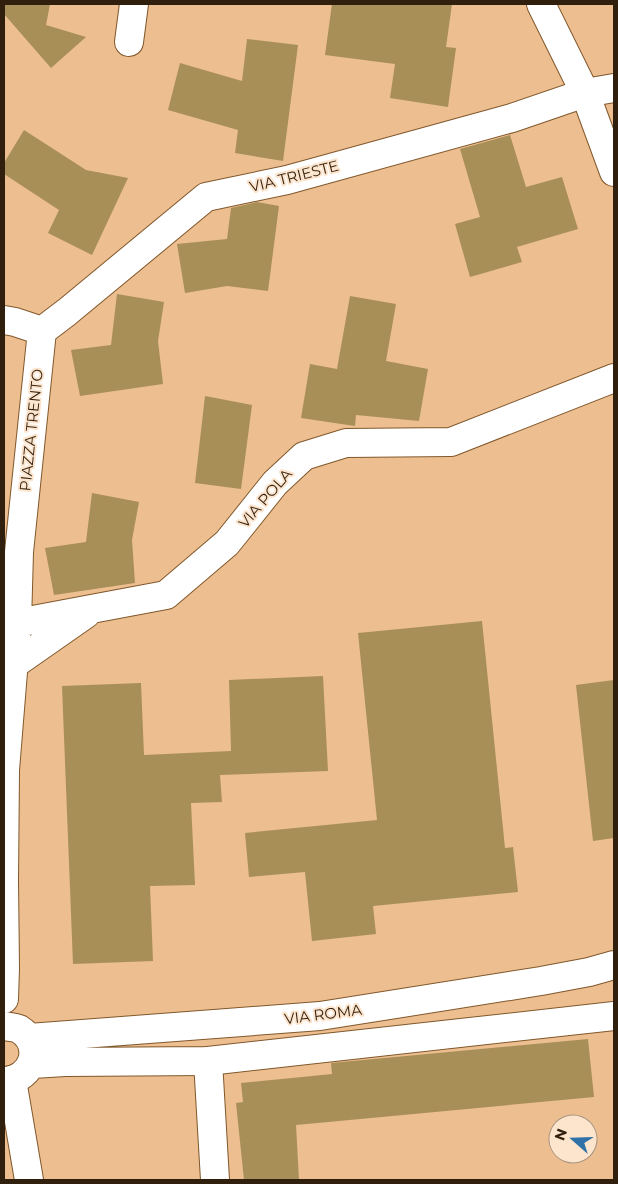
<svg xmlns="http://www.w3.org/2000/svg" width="618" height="1184" font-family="Montserrat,sans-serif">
  <rect width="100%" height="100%" fill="#ecbe90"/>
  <!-- building -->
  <path fill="#a88f57" d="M 4,4 L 50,4 L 46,25 L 86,37 L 51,68 L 4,14 Z
    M 332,4 L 452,4 L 446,47 L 456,48 L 448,107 L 390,98 L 395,64 L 325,55 Z
    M 247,39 L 298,45 L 283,161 L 235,153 L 238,130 L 168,110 L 180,63 L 242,81 Z
    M 24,130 L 86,170 L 128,178 L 92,255 L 48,233 L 59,210 L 4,174 L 4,163 Z
    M 510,135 L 526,187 L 562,177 L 578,229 L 517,247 L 522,262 L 470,277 L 455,224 L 480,217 L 460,149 Z
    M 257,202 L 279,206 L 268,291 L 227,286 L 185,293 L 177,244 L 227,239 L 231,208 Z
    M 117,294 L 164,302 L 158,341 L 163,384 L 80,396 L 71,350 L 111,345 Z
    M 350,296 L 396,304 L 386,361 L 428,369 L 419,421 L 356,415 L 355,426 L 301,418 L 310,364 L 337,369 Z
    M 205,396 L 252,405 L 241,489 L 195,483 Z
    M 92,493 L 139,502 L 132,540 L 135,583 L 54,595 L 45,548 L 86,542 Z
    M 482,621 L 505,848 L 513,847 L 518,892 L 373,906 L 376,934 L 312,941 L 305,872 L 249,877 L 245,833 L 377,820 L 358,633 Z
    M 323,676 L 328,771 L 220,775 L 222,802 L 191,803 L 195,885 L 150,886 L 153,961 L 73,964 L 62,686 L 141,683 L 144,755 L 231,751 L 229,680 Z
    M 614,680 L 614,838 L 593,841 L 576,685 Z
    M 588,1039 L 594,1097 L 296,1125 L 299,1180 L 244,1180 L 236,1103 L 243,1102 L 241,1083 L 332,1074 L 331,1063 Z"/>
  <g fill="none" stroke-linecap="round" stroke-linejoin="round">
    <!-- street casing -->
    <g stroke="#81582c" stroke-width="30">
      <path id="street" d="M 541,4 L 585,93 L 614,172
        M 129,42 L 134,4
        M 4,320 L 15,322 L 42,331
        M 42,331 L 67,312 L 206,197 L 287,180 L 512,118 L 585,93 L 614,88
        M 17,623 L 166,595 L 227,543 L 275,483 L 304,456 L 346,443 L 451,442 L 614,378
        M 13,665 L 86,614
        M 4,999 L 5,968 L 4,881 L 5,770 L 17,623 L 19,552 L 42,331
        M 208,1061 L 215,1180
        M 12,1080 L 29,1180"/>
    </g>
    <!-- primary casing -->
    <g stroke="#81582c" stroke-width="30">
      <path id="primary" d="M 4,1026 C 9,1027 15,1027 19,1029 C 45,1045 33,1080 4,1081
        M 29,1038 L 320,1016 L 541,981 L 589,972 L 614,965
        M 32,1064 L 65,1062 L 208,1061 L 614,1016"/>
    </g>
    <!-- street -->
    <use href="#street" stroke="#fff" stroke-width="28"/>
    <!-- primary -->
    <use href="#primary" stroke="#fff" stroke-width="28"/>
  </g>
  <g text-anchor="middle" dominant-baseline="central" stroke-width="4" stroke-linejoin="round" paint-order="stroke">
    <!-- street labels -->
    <g font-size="15" fill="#311f0d" stroke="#fce4cd">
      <text transform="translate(294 176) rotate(-14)">VIA TRIESTE</text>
      <text transform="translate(31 430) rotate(-84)">PIAZZA TRENTO</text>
      <text transform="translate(265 498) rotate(-49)">VIA POLA</text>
      <text transform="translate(323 1014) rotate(-7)">VIA ROMA</text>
    </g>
  </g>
  <!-- border -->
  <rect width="618" height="1184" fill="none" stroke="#311f0d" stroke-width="10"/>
  <!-- north arrow -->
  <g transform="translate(573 1139) rotate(290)"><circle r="24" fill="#fce4cd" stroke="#ab9580"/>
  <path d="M0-4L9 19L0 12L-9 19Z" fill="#3072a8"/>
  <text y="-8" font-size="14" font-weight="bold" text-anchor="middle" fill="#311f0d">N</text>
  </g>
</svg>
